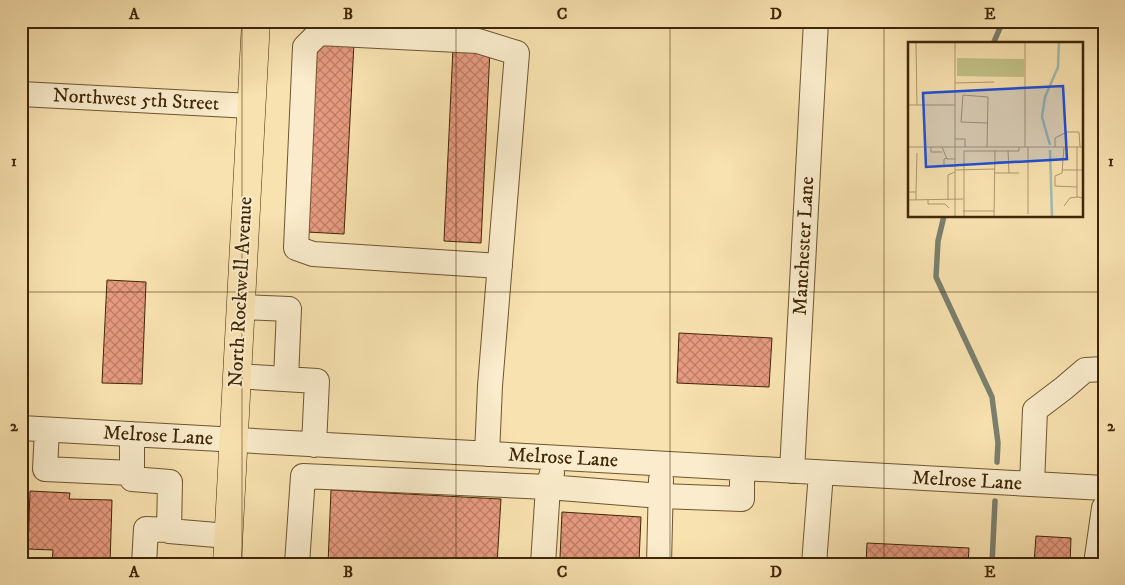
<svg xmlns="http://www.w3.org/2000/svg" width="1125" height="585" font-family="'IM FELL DW Pica',serif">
  <defs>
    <pattern id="building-cross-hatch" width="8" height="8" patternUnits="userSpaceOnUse" patternTransform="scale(1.25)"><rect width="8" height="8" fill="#e79b80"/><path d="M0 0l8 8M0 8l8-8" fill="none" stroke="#bd7e67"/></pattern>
  </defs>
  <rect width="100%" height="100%" fill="#f8e2b0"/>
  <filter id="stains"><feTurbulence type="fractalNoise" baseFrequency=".004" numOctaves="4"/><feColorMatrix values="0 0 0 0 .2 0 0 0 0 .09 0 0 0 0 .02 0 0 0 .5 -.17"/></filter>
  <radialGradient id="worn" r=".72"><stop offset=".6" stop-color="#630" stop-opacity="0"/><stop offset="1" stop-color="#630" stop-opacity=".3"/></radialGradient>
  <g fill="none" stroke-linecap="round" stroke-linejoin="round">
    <!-- stream -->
    <path stroke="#7a806e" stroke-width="5.5" d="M 993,44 L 1003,21
      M 944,216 L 938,241 L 936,277 L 992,397 L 998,443 L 997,462
      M 992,564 L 995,501"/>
  </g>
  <!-- building -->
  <path fill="url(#building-cross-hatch)" stroke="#402606" d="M 317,41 L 354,43 L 344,234 L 307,232 Z
    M 453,48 L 490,49 L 481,243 L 444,241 Z
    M 107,280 L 146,282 L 142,384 L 102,383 Z
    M 679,333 L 772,338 L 769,387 L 677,383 Z
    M 331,490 L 501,499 L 497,564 L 328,564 Z
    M 30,491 L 70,493 L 69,499 L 112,500 L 110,564 L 52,564 L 53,550 L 28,549 Z
    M 562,512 L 641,517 L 639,561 L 560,558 Z
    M 1036,536 L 1071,538 L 1070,564 L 1017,564 L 1018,562 L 1034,563 Z
    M 867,543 L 969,548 L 968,564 L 866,564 Z"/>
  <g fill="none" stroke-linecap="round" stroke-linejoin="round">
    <!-- minor casing -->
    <g stroke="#6e5530" stroke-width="26">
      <path id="minor" d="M 21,94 L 251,106
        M 240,307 L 289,309 L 286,379
        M 236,376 L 317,381 L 314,445
        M 21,428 L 1104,488
        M 47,430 L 45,469 L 132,473
        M 132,434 L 132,479 L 170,482 L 169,531 L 228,536
        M 487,454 L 490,386 L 517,53 L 478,41 L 319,33 L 305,47 L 296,248 L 313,254 L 500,266
        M 792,471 L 816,21
        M 1032,484 L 1035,410 L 1064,388 L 1085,370 L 1104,369
        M 144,564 L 146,529 L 169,530
        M 297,564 L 303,476 L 548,487 L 661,496 L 742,499 L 742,468
        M 543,564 L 548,487 L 552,473
        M 659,564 L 661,480
        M 814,564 L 821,473
        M 1096,564 L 1104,508"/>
    </g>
    <!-- major casing -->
    <g stroke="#402606" stroke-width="29">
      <path id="major" d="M 227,564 L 256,21"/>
    </g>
    <!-- minor -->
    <use href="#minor" stroke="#faeccc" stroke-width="24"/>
    <!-- major -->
    <use href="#major" stroke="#f8e2b0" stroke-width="28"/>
  </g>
  <!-- grid -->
  <path fill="none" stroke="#402606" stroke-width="1" stroke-opacity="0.55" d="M 242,21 L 242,564M 456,21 L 456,564M 670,21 L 670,564M 884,21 L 884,564M 21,292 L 1104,292"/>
  <g text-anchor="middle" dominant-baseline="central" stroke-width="4" stroke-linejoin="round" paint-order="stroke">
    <!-- street labels -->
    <g font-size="20" fill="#402606" stroke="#faeccc">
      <text transform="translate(136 100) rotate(3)">Northwest 5th Street</text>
      <text transform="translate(804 246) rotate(-87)">Manchester Lane</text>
      <text transform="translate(241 292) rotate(-87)">North Rockwell Avenue</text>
      <text transform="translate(158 436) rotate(3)">Melrose Lane</text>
      <text transform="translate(563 458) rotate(3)">Melrose Lane</text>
      <text transform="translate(967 481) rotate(3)">Melrose Lane</text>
    </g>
  </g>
  <!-- overview -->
  <g transform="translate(908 42)">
    <rect width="175" height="175" fill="#f8e2b0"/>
    <path d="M 49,16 L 116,17 L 116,35 L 49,34 Z" fill="#c2c288"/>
    <path fill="none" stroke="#a0bcb4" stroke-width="2.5" d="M 142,103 L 134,75 L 137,55 L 150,25 L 151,0M 142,108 L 144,175"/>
    <path fill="none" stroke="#ae976c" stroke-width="1" d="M 8,0 L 9,63M 47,0 L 47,175M 47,41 L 86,40M 0,63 L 47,63M 47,97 L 57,97 L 57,105M 0,105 L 175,105M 23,105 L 23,110 L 34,110M 34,105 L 39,117 L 47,117M 79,105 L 80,55 L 55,53 L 53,80 L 79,81M 117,105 L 117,0M 147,105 L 147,96 L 159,90 L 171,90 L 172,105M 156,105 L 154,131 L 147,134 L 147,144 L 169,145M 169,105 L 169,155 L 175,156M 100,108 L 101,131M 39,116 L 36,117 L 36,124 L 47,124M 86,120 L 110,119M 47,128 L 86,127M 154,128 L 175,128M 86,131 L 111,131M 0,150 L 8,150 L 8,158M 8,150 L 9,111M 0,158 L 55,157M 20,158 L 20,162 L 37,162 L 41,166M 40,158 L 40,133 L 47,130M 156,164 L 162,156 L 169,155M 55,169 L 86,169M 120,172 L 120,105M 56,175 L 56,109 L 111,109 L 111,105M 86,175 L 87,108"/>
    <path fill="#1d4ed8" fill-opacity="0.15" stroke="#1d4ed8" stroke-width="2.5" d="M 155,44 L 159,117 L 18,125 L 15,51 Z"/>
    <rect width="175" height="175" fill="none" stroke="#402606" stroke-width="2.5"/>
  </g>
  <!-- margin -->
  <rect width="1125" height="585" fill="none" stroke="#f8e2b0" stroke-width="55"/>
  <rect x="28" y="28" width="1070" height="530" fill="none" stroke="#402606" stroke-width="2"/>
  <g font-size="16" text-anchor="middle" font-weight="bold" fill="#402606">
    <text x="134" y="19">A</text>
    <text x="348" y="19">B</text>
    <text x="562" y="19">C</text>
    <text x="776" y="19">D</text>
    <text x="990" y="19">E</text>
    <text x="14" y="166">1</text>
    <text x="1111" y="166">1</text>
    <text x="14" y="431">2</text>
    <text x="1111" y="431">2</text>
    <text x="134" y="577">A</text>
    <text x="348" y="577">B</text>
    <text x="562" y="577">C</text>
    <text x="776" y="577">D</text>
    <text x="990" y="577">E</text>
  </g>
  <rect width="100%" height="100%" filter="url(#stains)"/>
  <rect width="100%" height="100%" fill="url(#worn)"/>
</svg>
